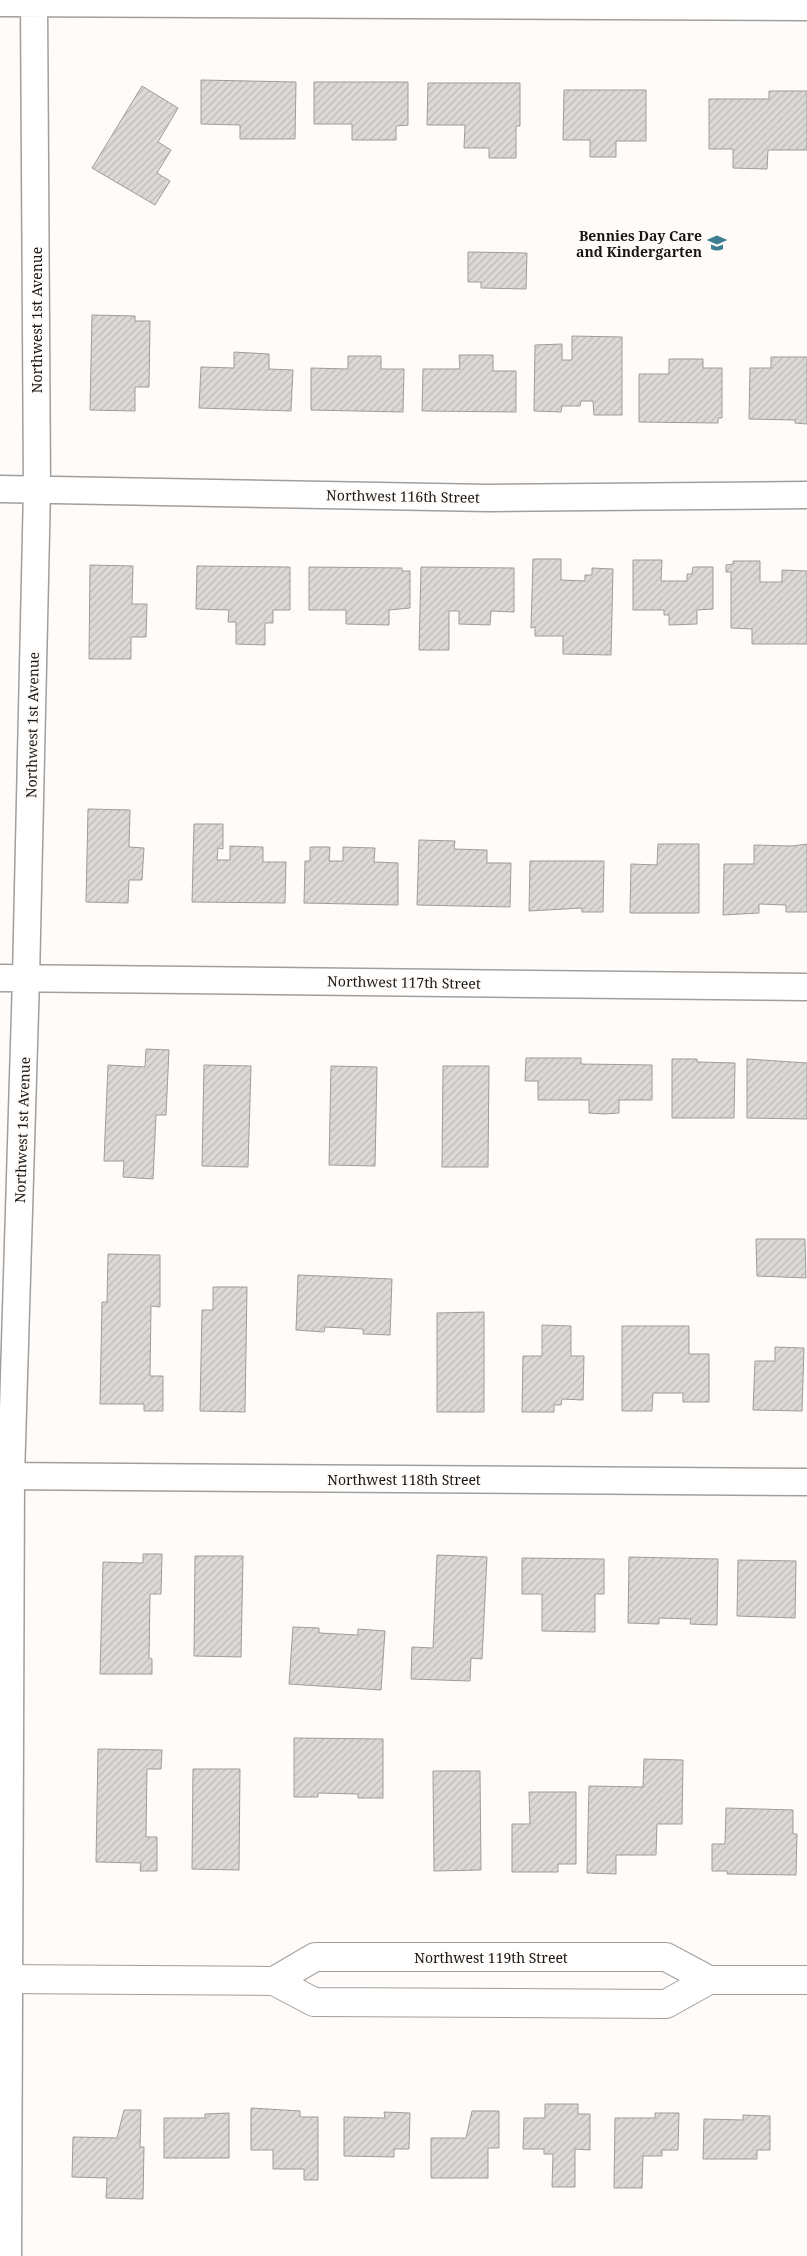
<svg xmlns="http://www.w3.org/2000/svg" width="807" height="2256" font-family="'Noto Serif',serif">
  <defs>
    <pattern id="building-hatch" width="6" height="6" patternUnits="userSpaceOnUse" patternTransform="scale(1.25)"><rect width="6" height="6" fill="#dcdad7"/><path d="M-1 1l2-2M0 6l6-6M5 7l2-2" fill="none" stroke="#bcbab8"/></pattern>
  </defs>
  <rect width="100%" height="100%" fill="#fefbf8"/>
  <!-- building -->
  <path fill="url(#building-hatch)" stroke="#9f9c9a" d="M 201,80 L 296,82 L 295,139 L 240,139 L 240,125 L 201,124 Z
    M 314,82 L 408,82 L 408,125 L 396,126 L 396,140 L 352,140 L 352,124 L 314,124 Z
    M 428,83 L 520,83 L 520,126 L 516,126 L 516,158 L 489,158 L 489,148 L 464,148 L 465,125 L 427,125 Z
    M 142,86 L 178,108 L 158,142 L 171,150 L 157,173 L 170,181 L 155,205 L 92,168 Z
    M 564,90 L 646,90 L 646,141 L 616,141 L 616,157 L 590,157 L 590,140 L 563,140 Z
    M 769,91 L 807,91 L 807,150 L 768,150 L 767,169 L 733,168 L 733,149 L 709,149 L 709,99 L 769,99 Z
    M 468,252 L 527,253 L 526,289 L 481,288 L 481,282 L 468,282 Z
    M 92,315 L 135,316 L 135,321 L 150,321 L 149,387 L 135,387 L 135,411 L 90,410 Z
    M 572,336 L 622,337 L 622,415 L 594,415 L 593,401 L 581,401 L 580,406 L 562,406 L 561,412 L 534,411 L 535,345 L 562,344 L 562,360 L 572,360 Z
    M 234,352 L 269,354 L 269,369 L 293,370 L 291,411 L 199,408 L 201,367 L 234,368 Z
    M 459,355 L 493,355 L 493,371 L 516,371 L 516,412 L 422,411 L 423,369 L 460,369 Z
    M 348,356 L 381,356 L 381,369 L 404,369 L 403,412 L 311,410 L 311,368 L 348,369 Z
    M 771,357 L 807,357 L 807,424 L 795,423 L 795,420 L 749,419 L 750,368 L 771,368 Z
    M 669,359 L 703,359 L 703,368 L 722,368 L 722,418 L 718,418 L 718,423 L 639,422 L 639,374 L 669,374 Z
    M 533,559 L 561,559 L 561,580 L 585,581 L 585,575 L 592,575 L 592,568 L 613,569 L 611,655 L 563,654 L 563,636 L 535,636 L 535,627 L 531,628 Z
    M 633,560 L 662,560 L 661,581 L 687,581 L 687,574 L 692,574 L 693,567 L 713,567 L 713,609 L 697,610 L 697,624 L 669,625 L 669,615 L 664,615 L 664,610 L 633,610 Z
    M 733,561 L 760,561 L 760,582 L 782,582 L 782,570 L 807,571 L 807,644 L 752,644 L 752,629 L 731,628 L 731,572 L 726,572 L 726,565 L 733,564 Z
    M 90,565 L 133,566 L 132,604 L 147,604 L 146,637 L 131,637 L 131,659 L 89,659 Z
    M 197,566 L 290,567 L 290,610 L 273,610 L 273,623 L 265,623 L 265,645 L 236,644 L 236,622 L 228,622 L 229,610 L 196,609 Z
    M 309,567 L 402,568 L 402,571 L 410,571 L 410,608 L 389,610 L 389,625 L 346,624 L 346,610 L 309,610 Z
    M 421,567 L 514,568 L 514,612 L 491,611 L 490,625 L 459,624 L 459,611 L 449,611 L 449,650 L 419,650 Z
    M 88,809 L 130,810 L 129,847 L 144,848 L 142,880 L 129,880 L 128,903 L 86,902 Z
    M 194,824 L 223,824 L 223,849 L 218,848 L 217,860 L 230,860 L 230,846 L 263,847 L 263,862 L 286,862 L 285,903 L 192,902 Z
    M 419,840 L 455,841 L 454,849 L 487,850 L 487,863 L 511,863 L 510,907 L 417,905 Z
    M 658,844 L 699,844 L 699,913 L 630,913 L 631,864 L 657,865 Z
    M 807,844 L 807,912 L 786,912 L 786,905 L 759,904 L 759,913 L 723,915 L 724,864 L 754,864 L 754,845 L 792,846 Z
    M 310,847 L 330,847 L 329,861 L 343,861 L 343,847 L 375,848 L 374,862 L 398,863 L 398,905 L 304,903 L 305,861 L 310,861 Z
    M 530,861 L 604,861 L 603,912 L 582,912 L 582,908 L 529,911 Z
    M 146,1049 L 169,1050 L 166,1115 L 156,1115 L 153,1179 L 123,1177 L 124,1161 L 104,1161 L 108,1065 L 145,1067 Z
    M 526,1058 L 581,1058 L 581,1064 L 652,1065 L 652,1100 L 619,1100 L 619,1113 L 604,1114 L 589,1113 L 589,1100 L 538,1100 L 538,1081 L 525,1081 Z
    M 672,1059 L 697,1059 L 697,1062 L 735,1063 L 734,1118 L 672,1118 Z
    M 747,1059 L 807,1063 L 807,1119 L 747,1118 Z
    M 204,1065 L 251,1066 L 248,1167 L 202,1166 Z
    M 331,1066 L 377,1067 L 375,1166 L 329,1165 Z
    M 443,1066 L 489,1066 L 488,1167 L 442,1167 Z
    M 756,1239 L 805,1239 L 806,1278 L 757,1276 Z
    M 108,1254 L 160,1255 L 160,1307 L 151,1306 L 150,1376 L 163,1376 L 163,1411 L 144,1411 L 144,1404 L 100,1404 L 102,1302 L 107,1302 Z
    M 298,1275 L 392,1279 L 390,1335 L 363,1334 L 363,1329 L 325,1327 L 324,1332 L 296,1330 Z
    M 213,1287 L 247,1287 L 245,1412 L 200,1411 L 202,1310 L 213,1310 Z
    M 484,1312 L 484,1412 L 437,1412 L 437,1313 Z
    M 542,1325 L 571,1326 L 571,1356 L 584,1356 L 583,1400 L 562,1399 L 561,1405 L 554,1405 L 554,1412 L 522,1412 L 523,1356 L 542,1356 Z
    M 622,1326 L 689,1326 L 689,1354 L 709,1354 L 709,1402 L 683,1402 L 683,1393 L 653,1393 L 652,1411 L 622,1411 Z
    M 775,1347 L 804,1348 L 802,1411 L 753,1410 L 755,1361 L 775,1361 Z
    M 143,1554 L 162,1554 L 161,1594 L 150,1594 L 149,1658 L 152,1659 L 152,1674 L 100,1674 L 103,1562 L 143,1563 Z
    M 437,1555 L 487,1557 L 482,1659 L 471,1658 L 470,1681 L 411,1679 L 412,1647 L 433,1648 Z
    M 195,1556 L 243,1556 L 241,1657 L 194,1656 Z
    M 629,1557 L 718,1559 L 717,1625 L 690,1624 L 691,1619 L 659,1618 L 659,1624 L 628,1623 Z
    M 522,1558 L 604,1559 L 604,1594 L 595,1594 L 595,1632 L 542,1631 L 542,1594 L 522,1594 Z
    M 738,1560 L 796,1561 L 795,1618 L 737,1616 Z
    M 293,1627 L 319,1628 L 319,1633 L 358,1635 L 358,1629 L 385,1631 L 381,1690 L 289,1684 Z
    M 294,1738 L 383,1739 L 383,1798 L 358,1798 L 358,1794 L 318,1793 L 318,1797 L 294,1797 Z
    M 98,1749 L 162,1750 L 161,1769 L 147,1769 L 146,1837 L 157,1837 L 157,1871 L 140,1871 L 141,1863 L 96,1862 Z
    M 644,1759 L 683,1760 L 682,1824 L 657,1824 L 656,1855 L 616,1855 L 616,1874 L 587,1873 L 589,1786 L 643,1787 Z
    M 193,1769 L 240,1769 L 239,1870 L 192,1869 Z
    M 433,1771 L 480,1771 L 481,1870 L 434,1871 Z
    M 529,1792 L 576,1792 L 576,1864 L 558,1864 L 558,1872 L 512,1872 L 512,1824 L 530,1824 Z
    M 726,1808 L 793,1810 L 793,1834 L 797,1834 L 796,1875 L 727,1874 L 727,1871 L 712,1871 L 712,1844 L 725,1844 Z
    M 545,2104 L 578,2104 L 578,2114 L 590,2114 L 590,2150 L 575,2149 L 575,2187 L 552,2187 L 553,2154 L 544,2154 L 544,2149 L 523,2149 L 524,2118 L 545,2118 Z
    M 251,2108 L 300,2111 L 300,2117 L 318,2117 L 318,2180 L 304,2180 L 304,2169 L 273,2169 L 273,2150 L 251,2150 Z
    M 124,2110 L 141,2110 L 140,2147 L 144,2147 L 143,2199 L 106,2198 L 107,2178 L 72,2177 L 73,2137 L 117,2138 Z
    M 472,2111 L 499,2111 L 499,2148 L 488,2148 L 488,2178 L 431,2178 L 431,2138 L 466,2138 Z
    M 384,2112 L 410,2113 L 409,2149 L 394,2149 L 394,2157 L 344,2156 L 344,2117 L 385,2118 Z
    M 229,2113 L 229,2158 L 164,2158 L 164,2118 L 205,2118 L 205,2114 Z
    M 655,2113 L 679,2113 L 678,2150 L 662,2150 L 662,2156 L 643,2156 L 642,2188 L 614,2188 L 615,2118 L 655,2118 Z
    M 743,2115 L 770,2116 L 770,2150 L 757,2150 L 757,2159 L 703,2159 L 704,2119 L 743,2120 Z"/>
  <g fill="none" stroke-linecap="round" stroke-linejoin="round">
    <!-- minor casing -->
    <g stroke="#a19f9d" stroke-width="29">
      <path id="minor" d="M 0,3 L 807,7
        M 0,489 L 489,498 L 807,495
        M 0,978 L 807,987
        M 0,1476 L 807,1482
        M 8,2256 L 11,1476 L 26,978 L 37,489 L 34,4"/>
    </g>
    <!-- secondary casing -->
    <g stroke="#a19f9d" stroke-width="30">
      <path id="secondary" d="M 0,1979 L 274,1981 L 314,2002 L 666,2004 L 709,1980
        M 274,1981 L 315,1957 L 666,1957 L 709,1980 L 807,1980"/>
    </g>
    <!-- minor -->
    <use href="#minor" stroke="#fff" stroke-width="26"/>
    <!-- secondary -->
    <use href="#secondary" stroke="#fff" stroke-width="28"/>
  </g>
  <!-- icons -->
  <defs>
    <g id="school-bare" transform="scale(1.5)"><path d="M0-5L7-2L0 1L-7-2ZM-4 1L0 2.5L4 1V4Q0 6-4 4Z" fill="#3e7e92" stroke="#fefbf8" stroke-width="2.5" paint-order="stroke"/></g>
  </defs>
  <g fill-rule="evenodd">
    <use href="#school-bare" x="717" y="243"/>
  </g>
  <g text-anchor="middle" dominant-baseline="central" stroke-width="4" stroke-linejoin="round" paint-order="stroke">
    <!-- poi labels -->
    <g font-size="14" font-weight="bold" fill="#181716" stroke="#fefbf8" text-anchor="end">
      <text x="702" y="235">Bennies Day Care<tspan x="702" dy="16">and Kindergarten</tspan></text>
    </g>
    <!-- street labels -->
    <g font-size="14" fill="#181716" stroke="#fefbf8">
      <text transform="translate(36 320) rotate(-90)">Northwest 1st Avenue</text>
      <text transform="translate(403 496) rotate(1)">Northwest 116th Street</text>
      <text transform="translate(32 725) rotate(-89)">Northwest 1st Avenue</text>
      <text transform="translate(404 982) rotate(1)">Northwest 117th Street</text>
      <text transform="translate(22 1130) rotate(-88)">Northwest 1st Avenue</text>
      <text x="404" y="1479">Northwest 118th Street</text>
      <text x="491" y="1957">Northwest 119th Street</text>
    </g>
  </g>
</svg>
